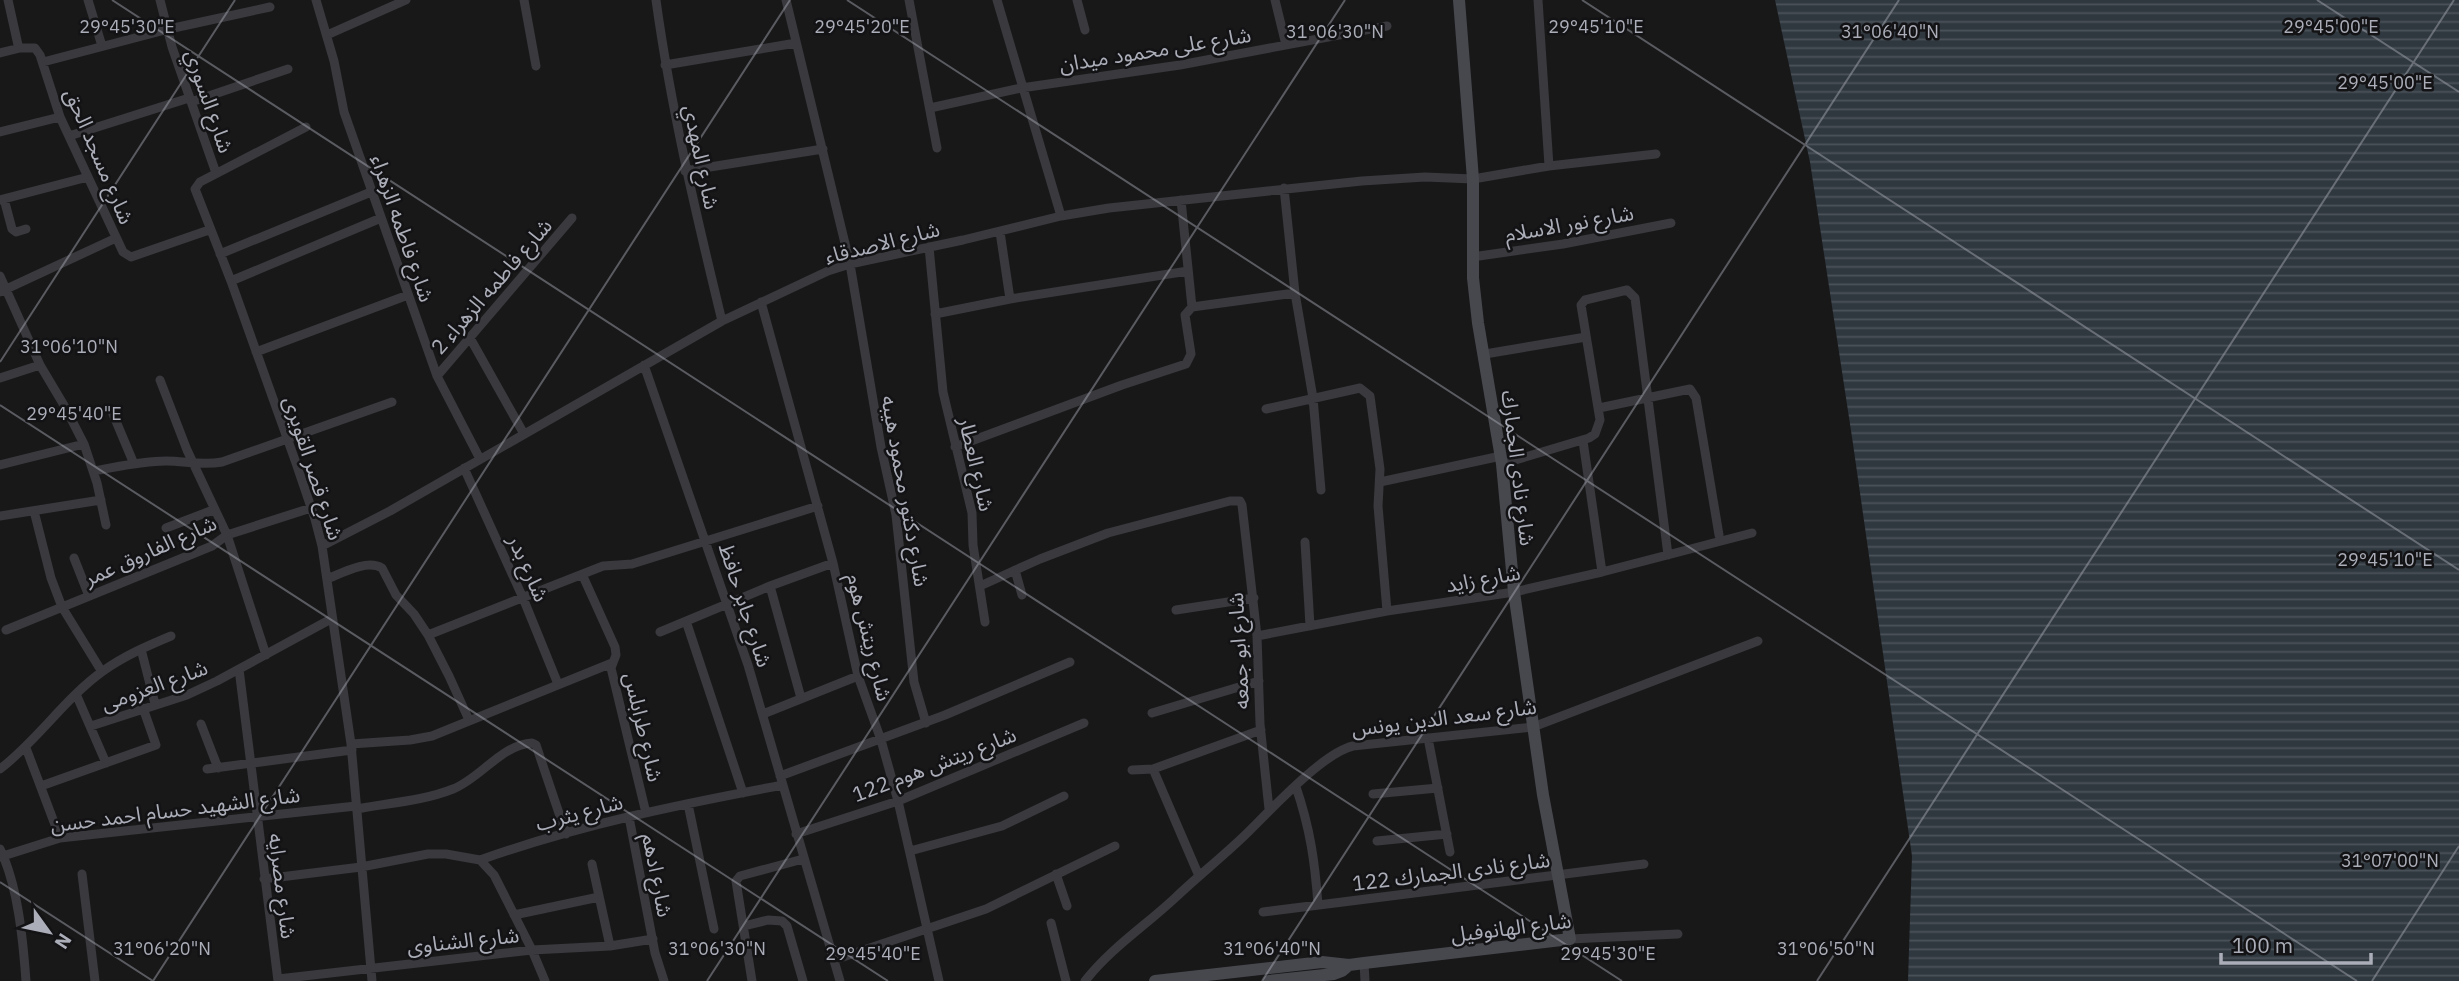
<svg xmlns="http://www.w3.org/2000/svg" width="2459" height="981" font-family="'IBM Plex Sans','Noto Sans Arabic',sans-serif">
  <defs>
    <pattern id="water-rules" width="6" height="5" patternUnits="userSpaceOnUse" patternTransform="scale(1.75)"><rect width="6" height="5" fill="#30383f"/><path d="M0 2.5h6" fill="none" stroke="#4b5259"/></pattern>
  </defs>
  <rect width="100%" height="100%" fill="#181819"/>
  <!-- water -->
  <path fill="url(#water-rules)" d="M 1775,0 L 2459,0 L 2459,981 L 1908,981 L 1912,856 L 1852,437 L 1810,162 Z"/>
  <g fill="none" stroke-linecap="round" stroke-linejoin="round">
    <!-- street -->
    <path stroke="#39393e" stroke-width="9" d="M 8,0 L 18,45 L 20,48 L 35,48 L 40,55 L 60,117 L 123,252 L 131,257 L 209,230
      M 88,0 L 102,46
      M 160,0 L 172,47 L 216,173
      M 316,0 L 334,61 L 344,112 L 437,376 L 480,459
      M 524,0 L 536,66
      M 656,0 C 671,109 696,214 722,321
      M 786,0 L 850,264 L 881,447 L 896,515 L 914,682 L 926,723
      M 909,0 L 937,148
      M 997,0 L 1061,216
      M 1077,0 L 1085,30
      M 1275,0 L 1286,45
      M 1538,0 L 1549,166
      M 327,35 L 406,0
      M 0,53 L 20,48
      M 43,62 L 169,29 L 270,7
      M 665,65 L 796,43
      M 191,102 L 288,69
      M 930,108 L 1021,88 L 1180,65 L 1387,26
      M 306,127 L 200,182 L 195,189 L 231,281 L 296,463 L 315,519 L 322,546 L 351,744 L 372,981
      M 0,132 L 60,117
      M 69,136 L 189,98
      M 685,171 L 823,149
      M 1284,188 L 1295,293 L 1313,398 L 1321,490
      M 4,199 L 12,229 L 16,232 L 26,229
      M 0,200 L 88,177
      M 1181,200 L 1192,307
      M 1000,232 L 1010,299
      M 929,247 L 943,392 L 972,513 L 973,545 L 985,622
      M 220,254 L 371,192
      M 1472,257 L 1563,244 L 1671,223
      M 0,276 L 40,365 L 65,407 L 84,444 L 97,483 L 106,525
      M 231,281 L 381,218
      M 0,292 L 116,238
      M 761,302 L 833,563 L 858,676 L 881,740 L 898,801 L 939,981
      M 935,314 L 1010,299 L 1188,271
      M 470,338 L 524,434
      M 256,352 L 408,295
      M 1485,354 L 1586,337
      M 644,365 L 748,665 L 840,981
      M 437,376 L 572,218
      M 0,378 L 40,365
      M 160,380 L 187,450 L 227,535 L 266,655
      M 1599,408 L 1690,389 L 1696,398 L 1719,535
      M 1266,409 L 1360,388 L 1370,396 L 1380,469 L 1378,506 L 1387,611
      M 113,414 L 134,464
      M 1583,441 L 1602,572
      M 955,447 L 1122,385 L 1186,364 L 1191,354 L 1185,315 L 1192,307 L 1295,293
      M 1502,464 L 1589,438 L 1595,434 L 1600,420 L 1581,305 L 1585,300 L 1627,290 L 1635,298 L 1668,555
      M 0,465 L 84,444
      M 464,468 L 523,598 L 558,684
      M 93,471 C 117,467 141,461 166,461 C 185,461 202,466 222,462 L 392,402
      M 1380,482 L 1501,456
      M 34,511 L 51,578 L 62,607 L 102,672
      M 0,516 L 101,500
      M 166,528 L 213,510
      M 1305,542 L 1310,626
      M 322,546 L 390,511 L 722,321 L 828,271 L 850,264 L 963,240 L 1061,216 L 1109,208 L 1362,181 L 1425,177 L 1473,179 L 1549,166 L 1656,154
      M 74,558 L 89,596
      M 1015,570 L 1022,595
      M 582,574 L 615,647 L 616,655 L 611,668 L 646,813
      M 327,579 C 342,573 367,559 382,568 L 396,595 L 414,614 L 428,635 L 449,676 L 469,720
      M 770,586 L 801,698
      M 980,586 L 1040,559 L 1108,533 L 1230,501 L 1240,501 L 1242,505 L 1257,636 L 1260,724 L 1269,809
      M 1176,610 L 1254,598
      M 686,621 L 743,793
      M 6,630 L 212,546 L 227,535 L 311,508
      M 660,632 L 770,586 L 833,563
      M 428,635 L 603,566 L 632,564 L 818,506
      M 1257,636 L 1387,611 L 1514,592 L 1602,572 L 1752,533
      M 141,649 L 155,704
      M 239,669 L 278,981
      M 76,694 L 106,763
      M 1152,713 L 1259,681
      M 763,714 L 858,676
      M 201,724 L 218,768
      M 91,726 L 187,695 L 217,681 L 331,619
      M 1428,738 L 1450,852
      M 351,744 L 410,740 L 432,736 L 612,663
      M 26,748 L 60,838
      M 0,769 C 38,740 64,699 103,671 C 124,656 147,646 171,636
      M 207,769 L 352,750
      M 1153,769 L 1199,876
      M 1132,770 L 1153,769 L 1261,730
      M 780,776 L 945,715 L 1070,662
      M 41,786 L 156,745 L 143,708
      M 1296,787 C 1310,828 1315,862 1318,905
      M 1373,794 L 1438,788
      M 688,804 L 714,929
      M 357,809 C 388,803 423,801 453,789 C 481,778 501,745 532,743 L 536,745 L 566,834
      M 629,817 L 655,953 L 664,981
      M 796,834 L 898,801 L 1084,723
      M 1377,841 L 1447,834
      M 0,849 C 18,886 23,940 26,981
      M 910,851 L 1002,826 L 1064,796
      M 0,857 L 60,838 L 356,806
      M 480,860 C 578,825 681,804 783,785
      M 592,864 L 610,946
      M 82,874 L 95,981
      M 1056,874 L 1067,906
      M 264,879 L 361,867 L 428,854 L 446,854 L 480,860 L 494,875 L 532,950 L 545,981
      M 1263,912 L 1644,864
      M 514,915 L 599,897
      M 1051,923 L 1066,981
      M 744,926 L 768,920 L 782,921 L 787,926 L 803,981
      M 1570,939 L 1678,934
      M 834,960 L 986,909 L 1115,846
      M 1364,963 L 1365,981
      M 278,979 L 532,950 L 610,946 L 653,939
      M 752,981 L 736,881 L 740,876 L 803,859
      M 1085,981 C 1111,948 1145,926 1175,898 C 1197,877 1221,858 1243,837 C 1267,814 1322,753 1353,746 L 1533,727 L 1758,641"/>
    <!-- secondary -->
    <path stroke="#47484e" stroke-width="12" d="M 1155,981 L 1322,962 L 1349,965 L 1364,963 L 1570,939 L 1543,795 L 1514,592 L 1502,464 L 1478,323 L 1473,278 L 1473,179 L 1459,0
      M 1269,981 L 1334,974 L 1342,971 L 1349,965"/>
  </g>
  <!-- ticks -->
  <path fill="none" stroke="#abaeb8" stroke-width="2" stroke-opacity="0.45" d="M 112,0 L 1622,981M 847,0 L 2357,981M 1582,0 L 2459,570M 2317,0 L 2459,92M 0,362 L 235,0M 0,405 L 888,981M 0,882 L 153,981M 153,981 L 790,0M 707,981 L 1345,0M 1262,981 L 1899,0M 1817,981 L 2454,0M 2372,981 L 2459,846"/>
  <g text-anchor="middle" dominant-baseline="central" stroke-width="5" stroke-linejoin="round" paint-order="stroke">
    <!-- street labels -->
    <g font-size="21" fill="#abaeb8" stroke="#131315">
      <text transform="translate(1155 49) rotate(-9)">شارع على محمود ميدان</text>
      <text transform="translate(210 101) rotate(71)">شارع السوري</text>
      <text transform="translate(100 156) rotate(67)">شارع مسجد الحق</text>
      <text transform="translate(702 157) rotate(78)">شارع المهدي</text>
      <text transform="translate(1569 223) rotate(-10)">شارع نور الاسلام</text>
      <text transform="translate(403 228) rotate(71)">شارع فاطمه الزهراء</text>
      <text transform="translate(882 242) rotate(-14)">شارع الاصدقاء</text>
      <text transform="translate(491 286) rotate(-49)">شارع فاطمه الزهراء 2</text>
      <text transform="translate(977 464) rotate(77)">شارع العطار</text>
      <text transform="translate(314 468) rotate(72)">شارع قصر القويرى</text>
      <text transform="translate(1519 468) rotate(83)">شارع نادى الجمارك</text>
      <text transform="translate(906 491) rotate(80)">شارع دكتور محمود هيبه</text>
      <text transform="translate(150 550) rotate(-24)">شارع الفاروق عمر</text>
      <text transform="translate(529 568) rotate(66)">شارع بدر</text>
      <text transform="translate(1483 578) rotate(-10)">شارع زايد</text>
      <text transform="translate(746 605) rotate(72)">شارع جابر حافظ</text>
      <text transform="translate(870 637) rotate(76)">شارع ريتش هوم</text>
      <text transform="translate(1238 651) rotate(-93)">شارع ابو جمعه</text>
      <text transform="translate(154 685) rotate(-20)">شارع العزومى</text>
      <text transform="translate(1444 717) rotate(-7)">شارع سعد الدين يونس</text>
      <text transform="translate(644 727) rotate(77)">شارع طرابلس</text>
      <text transform="translate(934 764) rotate(-21)">شارع ريتش هوم 122</text>
      <text transform="translate(175 809) rotate(-7)">شارع الشهيد حسام احمد حسن</text>
      <text transform="translate(579 812) rotate(-15)">شارع يثرب</text>
      <text transform="translate(1451 871) rotate(-7)">شارع نادى الجمارك 122</text>
      <text transform="translate(658 875) rotate(79)">شارع ادهم</text>
      <text transform="translate(283 886) rotate(83)">شارع مصرايه</text>
      <text transform="translate(1511 927) rotate(-7)">شارع الهانوفيل</text>
      <text transform="translate(463 940) rotate(-6)">شارع الشناوى</text>
    </g>
  </g>
  <g font-size="18" text-anchor="middle" fill="#abaeb8" stroke="#131315" stroke-width="5" stroke-linejoin="round" paint-order="stroke">
    <text x="2331" y="33">29°45'00"E</text>
    <text x="127" y="33">29°45'30"E</text>
    <text x="862" y="33">29°45'20"E</text>
    <text x="1596" y="33">29°45'10"E</text>
    <text x="1335" y="38">31°06'30"N</text>
    <text x="1890" y="38">31°06'40"N</text>
    <text x="2385" y="89">29°45'00"E</text>
    <text x="69" y="353">31°06'10"N</text>
    <text x="74" y="420">29°45'40"E</text>
    <text x="2385" y="566">29°45'10"E</text>
    <text x="2390" y="867">31°07'00"N</text>
    <text x="162" y="955">31°06'20"N</text>
    <text x="717" y="955">31°06'30"N</text>
    <text x="1272" y="955">31°06'40"N</text>
    <text x="1826" y="955">31°06'50"N</text>
    <text x="873" y="960">29°45'40"E</text>
    <text x="1608" y="960">29°45'30"E</text>
  </g>
  <!-- north arrow -->
  <g transform="translate(49 932) rotate(123)" stroke="#131315" stroke-width="5" paint-order="stroke">
  <path d="M0-5L12 26L0 18L-12 26Z" fill="#abaeb8"/>
  <text y="-10" font-size="19" font-weight="bold" text-anchor="middle" fill="#abaeb8">N</text>
  </g>
  <!-- scale -->
  <path d="M2221 953v10h150v-10" fill="none" stroke="#abaeb8" stroke-width="3.5"/>
  <text x="2232" y="953" font-size="21" fill="#abaeb8" stroke="#131315" stroke-width="5" paint-order="stroke">100 m</text>
</svg>
